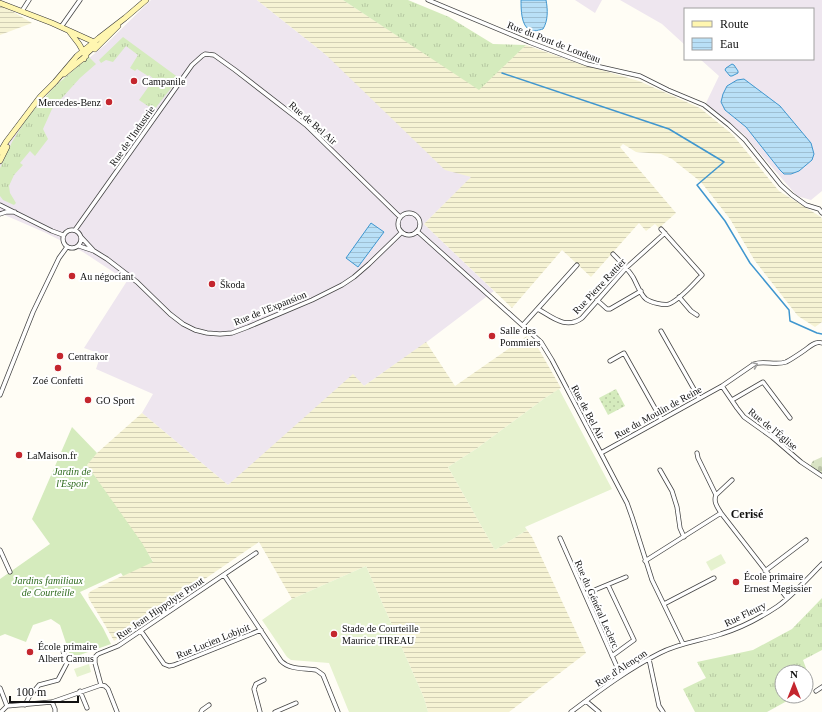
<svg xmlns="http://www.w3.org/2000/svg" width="822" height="712" font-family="Georgia,serif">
  <defs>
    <pattern id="farmland-rules" width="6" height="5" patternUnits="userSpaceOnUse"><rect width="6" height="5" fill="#f6f3d4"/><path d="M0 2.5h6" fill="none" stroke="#d2cfb5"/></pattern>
    <pattern id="grass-tufts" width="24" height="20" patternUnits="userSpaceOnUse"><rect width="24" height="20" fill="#d5ebbd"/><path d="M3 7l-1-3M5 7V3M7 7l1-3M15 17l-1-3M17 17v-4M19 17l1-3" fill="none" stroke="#b6c8a1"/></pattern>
    <pattern id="cemetery-stones" width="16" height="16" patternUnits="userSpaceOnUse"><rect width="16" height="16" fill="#d9e3c4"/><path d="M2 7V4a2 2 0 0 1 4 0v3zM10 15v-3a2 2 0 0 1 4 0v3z" fill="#b9c2a7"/></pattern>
    <pattern id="park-dots" width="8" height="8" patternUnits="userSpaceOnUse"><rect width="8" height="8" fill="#d5ebbd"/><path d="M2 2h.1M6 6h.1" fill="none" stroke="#b6c8a1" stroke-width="1.8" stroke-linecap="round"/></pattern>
    <pattern id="water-rules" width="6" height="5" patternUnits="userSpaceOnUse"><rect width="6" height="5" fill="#b9e0f7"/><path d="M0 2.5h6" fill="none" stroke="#9ebfd3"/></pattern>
  </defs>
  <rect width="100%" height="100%" fill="#fffdf5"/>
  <!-- industrial -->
  <path fill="#eee6ef" d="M 151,0 L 257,0 L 325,54 L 472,177 L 424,224 L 494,291 L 424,344 L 364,386 L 353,375 L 288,435 L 228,485 L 142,413 L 153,394 L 96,369 L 101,354 L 84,348 L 127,281 L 83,252 L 46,233 L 0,213 L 0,152 L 55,86 L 105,45 Z
    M 575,0 L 602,0 L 595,13 Z
    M 620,0 L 822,0 L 822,191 L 811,200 L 797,196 L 744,135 L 706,103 L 719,76 L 700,59 L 813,59 L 813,9 L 685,9 L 685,45 L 662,24 Z"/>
  <!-- farmland -->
  <path fill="url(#farmland-rules)" d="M 257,0 L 343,0 L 479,89 L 526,45 L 577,63 L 639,81 L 700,108 L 732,134 L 779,191 L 821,217 L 822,219 L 822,322 L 815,327 L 798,316 L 755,261 L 730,219 L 701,182 L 672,159 L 661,154 L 636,152 L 623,144 L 620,147 L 676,213 L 659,228 L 655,224 L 646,231 L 639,223 L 591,277 L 562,250 L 512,308 L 424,224 L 471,177 L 445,170 L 325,54 Z
    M 0,4 L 32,23 L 0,35 Z
    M 527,336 L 537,346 L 561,388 L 545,398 L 476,449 L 448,467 L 495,550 L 527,530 L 532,537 L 586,653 L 509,712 L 428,712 L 424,698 L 366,566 L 292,599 L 259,542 L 114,641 L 105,625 L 89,599 L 88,594 L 91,591 L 153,561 L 87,465 L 97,453 L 142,413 L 228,485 L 353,374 L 364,386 L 426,342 L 455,386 Z"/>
  <!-- grass -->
  <path fill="url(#grass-tufts)" d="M 343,0 L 408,0 L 449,17 L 493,44 L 526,45 L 479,90 Z
    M 123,37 L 179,78 L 154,110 L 139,100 L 154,79 L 149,75 L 148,76 L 137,69 L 135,71 L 130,68 L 138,55 L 126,46 L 113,62 L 106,60 L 101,63 L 99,60 Z
    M 89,57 L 96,64 L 80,78 L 52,109 L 43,129 L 48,139 L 35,156 L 30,151 L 20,163 L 23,165 L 14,175 L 9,186 L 10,193 L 16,203 L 14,205 L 3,200 L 0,196 L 0,168 L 12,142 L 27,118 L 55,86 Z
    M 822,598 L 822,650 L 803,660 L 813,687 L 806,691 L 806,672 L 782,672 L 782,696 L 796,696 L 767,712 L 695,712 L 683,689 L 706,678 L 697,662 L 753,650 L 792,629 Z"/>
  <!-- cemetery -->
  <path fill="url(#cemetery-stones)" d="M 822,457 L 822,474 L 811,466 L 811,464 L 813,461 Z"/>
  <!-- park -->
  <path fill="url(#park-dots)" d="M 616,389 L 625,406 L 608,415 L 599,398 Z"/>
  <!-- garden -->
  <path fill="#d5ebbd" d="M 72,427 L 97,453 L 87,465 L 142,543 L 153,562 L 123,576 L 121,573 L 80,592 L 103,628 L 111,644 L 71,658 L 60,625 L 51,619 L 33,625 L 26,642 L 5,634 L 0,636 L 0,579 L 50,544 L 32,519 Z"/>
  <!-- pitch -->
  <path fill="#e6f2cf" d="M 559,389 L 612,489 L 525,527 L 527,530 L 495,550 L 448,467 L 476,449 L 545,398 Z
    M 721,554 L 726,563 L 711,571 L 706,562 Z
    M 366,566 L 424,698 L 428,712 L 349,712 L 329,663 L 291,660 L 287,657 L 262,620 L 292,599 Z
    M 89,664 L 91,672 L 77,677 L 74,669 Z"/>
  <!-- water -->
  <path fill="url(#water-rules)" stroke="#3f96cf" d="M 521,0 L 546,0 C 548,10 548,21 543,29 C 539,30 534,32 530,30 C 521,26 521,9 521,0 Z
    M 732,64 L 734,65 L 738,71 L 738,73 L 732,76 L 730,76 L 725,70 L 726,68 Z
    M 744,79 L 780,106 L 811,143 L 814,154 L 812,160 L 799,171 L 791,174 L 784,174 L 780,170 L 746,127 L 725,110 L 721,102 L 723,94 L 727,86 L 737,80 Z
    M 371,223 L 384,232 L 358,267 L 346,258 Z"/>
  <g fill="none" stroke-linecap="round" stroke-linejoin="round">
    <!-- stream -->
    <path stroke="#3f96cf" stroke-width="1.5" d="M 502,73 L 669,129 L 724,162 L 697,185 L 725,221 L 750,263 L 789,310 L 790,321 L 817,333 L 822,334"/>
    <!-- street casing -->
    <g stroke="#444" stroke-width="5">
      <path id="street" d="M 428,0 L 529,42 L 587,64 L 640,76 L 668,90 L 704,105 L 729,125 L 745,140 L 781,185 L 792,195 L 806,205 L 819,209 L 822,213
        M 22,11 L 29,0
        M 61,27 L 80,0
        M 0,205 L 52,231 L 63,235
        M398 224a11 11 0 1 1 22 0a11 11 0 1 1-22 0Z
        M 0,214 L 6,212 L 15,212
        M63 239a9 9 0 1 1 18 0a9 9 0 1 1-18 0Z
        M 75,230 L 192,65 L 202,56 L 205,54 L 214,55 L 235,70 L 306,125 L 400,217
        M 417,231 L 541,342 L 552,360 L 627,503 L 632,517 L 652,580 L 683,644
        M 81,237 L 93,250
        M 79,246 L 94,251 L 107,259 L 137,282 L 170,314 L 183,324 L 195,330 L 207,333 L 220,334 L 232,333 L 248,327 L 312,300 L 342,285 L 354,277 L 369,264 L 402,232
        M 613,254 C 620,261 628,269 633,277 C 637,284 640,294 646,299 C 650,302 664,306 669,304 C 681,299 693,284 702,275 L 661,229
        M 679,297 L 691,311 L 697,315
        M 597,300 L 607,309 L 610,309 L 641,291
        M 538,309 C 552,317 566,330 582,318 L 626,268 L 665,233
        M 523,325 L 577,265
        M 661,331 L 699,398
        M 610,361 L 624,353 L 661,419
        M 722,386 L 737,408 L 744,417 L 772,437 L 801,462 L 822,476
        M 0,395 L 33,312 L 59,258 L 67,247
        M 732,400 L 763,382 L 790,418
        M 601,453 L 722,386 L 754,364 C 764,360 775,366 786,362 C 792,359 799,354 805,350 C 808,348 812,344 816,343 C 819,342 819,342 822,343
        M 697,453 L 698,458 L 716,495
        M 660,470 L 672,491 L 677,507 L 680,528 L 684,537
        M 732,480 L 716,495 C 713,502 718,508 721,513 L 787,598
        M 560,538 L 621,676
        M 0,550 L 10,572
        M 645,561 L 721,513
        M 765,571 L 806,540
        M 224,575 L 281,661 C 290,670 304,668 316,670 L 319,672 L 323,675 L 338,712
        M 608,585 L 634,640 L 612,656
        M 585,594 L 626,577
        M 664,604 L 714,578
        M 141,631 L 164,664 L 169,666 L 174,665 L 261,630
        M 649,659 L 659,706 L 663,712
        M 101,685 L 95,663 L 95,657 L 98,654 L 118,646 L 256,553
        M 0,688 L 7,706
        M 80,691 L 87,708
        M 816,691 L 822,687
        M 586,701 L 599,712
        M 52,702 L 55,709 L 55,712
        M 25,705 L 29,697 L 39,685 L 58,680 L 67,663 L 63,651
        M 1,712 L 7,706 L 52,702 L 101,685 L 105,686 L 108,689 L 117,712
        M 201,712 L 202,710 L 209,705
        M 260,712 L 254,689 L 256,684 L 264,680
        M 275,712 L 296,703
        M 571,712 C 599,691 628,669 660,653 C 679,643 700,641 721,634 C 741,628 760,618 778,606 C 794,594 808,578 822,564"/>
    </g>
    <!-- secondary casing -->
    <g stroke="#333" stroke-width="6">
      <path id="secondary" d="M 0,3 L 52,23 L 94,42 L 96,45 L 85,55 L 84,59
        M 69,31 L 79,44 L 83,51
        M 95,49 L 118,26
        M 64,74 L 86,56
        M 0,152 L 6,142 L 40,97 L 55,82 L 77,56 L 99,38 L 125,18 L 146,0
        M 0,161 L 7,147"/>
    </g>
    <!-- street -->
    <use href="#street" stroke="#fff" stroke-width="3.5"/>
    <!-- secondary -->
    <use href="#secondary" stroke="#fff6b0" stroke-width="5"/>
  </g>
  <!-- one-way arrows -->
  <defs><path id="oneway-chevron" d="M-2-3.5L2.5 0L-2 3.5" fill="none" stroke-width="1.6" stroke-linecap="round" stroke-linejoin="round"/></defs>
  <use stroke="#a0a0a0" href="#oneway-chevron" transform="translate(755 365) rotate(-23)"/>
  <!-- markers -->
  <g fill="#c4262e" stroke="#fff" stroke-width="1.5">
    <circle cx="134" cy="81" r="4"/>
    <circle cx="109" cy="102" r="4"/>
    <circle cx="72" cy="276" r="4"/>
    <circle cx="212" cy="284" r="4"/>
    <circle cx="492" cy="336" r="4"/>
    <circle cx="60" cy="356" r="4"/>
    <circle cx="58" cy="368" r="4"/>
    <circle cx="88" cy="400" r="4"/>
    <circle cx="19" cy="455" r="4"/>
    <circle cx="736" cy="582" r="4"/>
    <circle cx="334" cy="634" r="4"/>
    <circle cx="30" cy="652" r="4"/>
  </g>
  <g text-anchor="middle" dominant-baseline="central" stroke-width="4" stroke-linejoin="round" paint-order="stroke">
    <!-- street labels -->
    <g font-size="10" fill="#111" stroke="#fff">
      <text transform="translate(554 42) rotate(21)">Rue du Pont de Londeau</text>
      <text transform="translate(313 123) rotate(41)">Rue de Bel Air</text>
      <text transform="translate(132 136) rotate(-55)">Rue de l'Industrie</text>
      <text transform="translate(599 286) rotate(-47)">Rue Pierre Rattier</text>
      <text transform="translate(270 308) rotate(-22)">Rue de l'Expansion</text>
      <text transform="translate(588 412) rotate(62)">Rue de Bel Air</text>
      <text transform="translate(658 412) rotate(-29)">Rue du Moulin de Reine</text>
      <text transform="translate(773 429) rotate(39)">Rue de l'Église</text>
      <text transform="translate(597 604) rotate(66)">Rue du Général Leclerc</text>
      <text transform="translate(160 608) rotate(-34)">Rue Jean Hippolyte Prout</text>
      <text transform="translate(745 614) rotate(-26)">Rue Fleury</text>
      <text transform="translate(213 641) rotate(-22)">Rue Lucien Lobjoit</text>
      <text transform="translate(621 668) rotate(-33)">Rue d'Alençon</text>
    </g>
    <!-- poi labels -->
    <g font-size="10" fill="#111" stroke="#fff" text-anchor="start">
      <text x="142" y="81">Campanile</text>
      <text x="101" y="102" text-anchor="end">Mercedes-Benz</text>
      <text x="80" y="276">Au négociant</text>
      <text x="220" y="284">Škoda</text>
      <text x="500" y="330">Salle des<tspan x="500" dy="12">Pommiers</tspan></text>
      <text x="68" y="356">Centrakor</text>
      <text x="58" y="380" text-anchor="middle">Zoé Confetti</text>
      <text x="96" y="400">GO Sport</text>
      <text x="27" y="455">LaMaison.fr</text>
      <text x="744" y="576">École primaire<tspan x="744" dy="12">Ernest Megissier</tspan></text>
      <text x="342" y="628">Stade de Courteille<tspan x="342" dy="12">Maurice TIREAU</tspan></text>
      <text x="38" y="646">École primaire<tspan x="38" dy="12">Albert Camus</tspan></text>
    </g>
    <!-- park labels -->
    <g font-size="10" font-style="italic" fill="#2f6b1f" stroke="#fff">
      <text x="72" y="471">Jardin de<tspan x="72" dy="12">l'Espoir</tspan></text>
      <text x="48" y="580">Jardins familiaux<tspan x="48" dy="12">de Courteille</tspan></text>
    </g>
    <!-- quarter labels -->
    <g font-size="12" font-weight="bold" fill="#111" stroke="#fff">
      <text x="747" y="514">Cerisé</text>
    </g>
  </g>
  <!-- legend -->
  <rect x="684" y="8" width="130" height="52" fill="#ffffff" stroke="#a0a0a0"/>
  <rect x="692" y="21" width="20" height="6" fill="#fff6b0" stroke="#a0a0a0"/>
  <text x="720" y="28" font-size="12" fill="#111111">Route</text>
  <rect x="692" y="38" width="20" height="12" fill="url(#water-rules)" stroke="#a0a0a0"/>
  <text x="720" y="48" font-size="12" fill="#111111">Eau</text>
  <!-- north arrow -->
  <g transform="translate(794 684)"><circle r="19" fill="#ffffff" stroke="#a0a0a0"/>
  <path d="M0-3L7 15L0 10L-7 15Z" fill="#c4262e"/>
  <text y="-6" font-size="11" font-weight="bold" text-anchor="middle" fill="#111111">N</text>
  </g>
  <!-- scale -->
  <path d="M10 696v6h68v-6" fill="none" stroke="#111111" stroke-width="2"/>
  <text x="16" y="696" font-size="12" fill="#111111" stroke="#ffffff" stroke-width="3" paint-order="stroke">100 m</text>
</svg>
